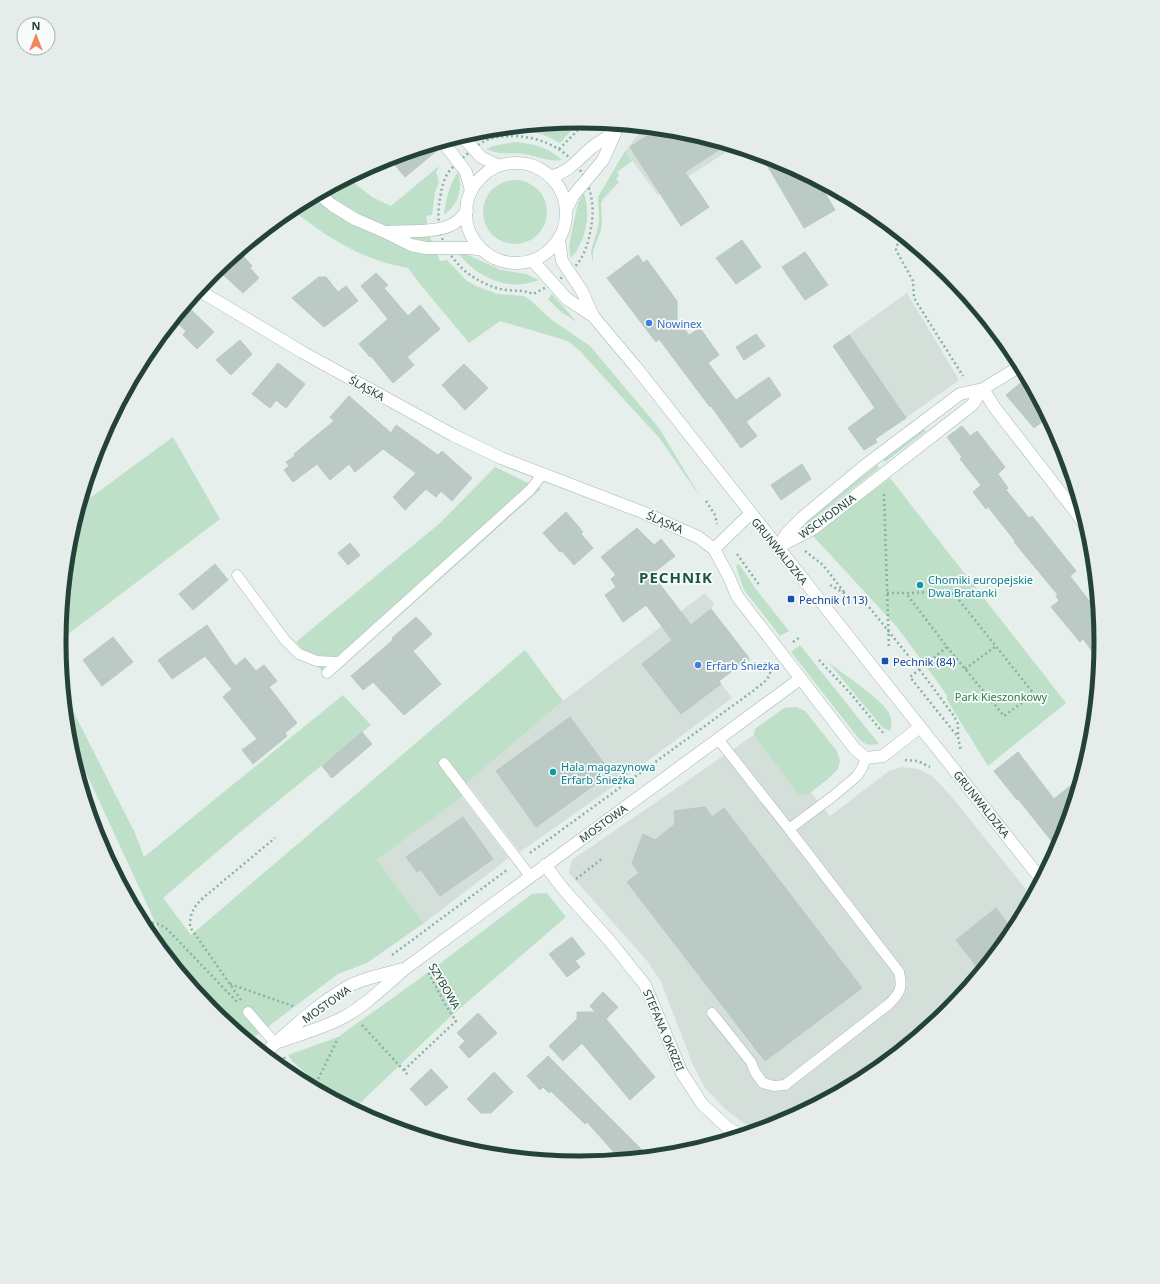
<svg xmlns="http://www.w3.org/2000/svg" width="1160" height="1284" font-family="'Noto Sans',sans-serif">
  <rect width="100%" height="100%" fill="#e6efeb"/>
  <!-- built -->
  <path fill="#d4dfda" d="M 644,127 L 682,131 L 717,142 L 725,153 L 658,195 L 625,151 Z
    M 907,293 L 959,380 L 889,430 L 833,346 Z
    M 705,593 L 714,604 L 711,609 L 751,660 L 749,662 L 747,659 L 719,681 L 732,698 L 618,783 L 520,852 L 467,783 L 563,701 Z
    M 761,730 L 830,816 L 889,771 L 902,767 L 918,769 L 932,776 L 951,796 L 1032,897 L 1013,932 L 948,1011 L 869,1075 L 779,1123 L 755,1131 L 725,1109 L 705,1088 L 693,1065 L 661,982 L 648,962 L 569,873 L 572,860 Z
    M 462,797 L 509,858 L 424,923 L 377,860 Z"/>
  <!-- green -->
  <path fill="#bfe0c8" d="M 580,121 L 597,123 C 591,127 584,124 577,127 C 571,129 565,138 560,143 C 546,135 532,130 515,130 C 506,129 496,135 487,130 Z
    M 514,142 C 532,143 548,147 562,160 C 548,162 537,156 524,154 C 510,152 501,156 486,149 L 493,146 Z
    M 625,151 L 632,161 L 617,172 L 619,175 L 616,179 L 619,182 L 603,199 L 601,204 L 602,221 L 601,230 L 593,251 L 593,264 L 591,251 L 598,228 L 599,218 L 598,197 Z
    M 439,166 L 436,172 L 439,182 L 435,192 L 432,215 L 426,216 L 430,237 L 440,261 L 447,260 L 466,280 L 476,286 L 497,294 L 523,296 L 529,299 L 552,320 L 590,346 L 659,428 L 701,498 L 660,439 L 580,351 L 568,341 L 500,321 L 469,343 L 420,284 L 408,268 C 361,260 327,237 291,209 L 348,178 L 372,197 L 391,206 Z
    M 458,172 C 463,189 459,204 444,215 C 446,199 449,185 458,172 Z
    M483 212a32 32 0 1 1 64 0a32 32 0 1 1-64 0Z
    M 584,193 C 591,215 586,241 571,258 C 567,246 571,238 573,226 C 576,214 576,203 584,193 Z
    M 459,254 L 468,255 L 501,270 L 526,274 L 539,280 C 510,292 477,278 459,254 Z
    M 552,294 L 577,322 L 561,312 L 548,299 Z
    M 924,429 L 926,431 L 885,462 L 883,460 Z
    M 173,437 L 220,519 L 59,641 L 69,540 L 79,506 Z
    M 877,465 L 879,468 L 806,525 L 803,523 Z
    M 495,467 L 541,489 L 329,679 L 296,642 L 440,523 Z
    M 890,478 L 1066,703 L 988,766 L 947,700 L 947,696 L 939,684 L 897,627 L 813,536 Z
    M 739,564 L 755,588 L 789,631 L 780,636 L 744,590 L 736,566 Z
    M 800,645 L 879,744 C 870,746 866,745 859,739 L 791,652 Z
    M 525,650 L 563,701 L 467,783 L 462,797 L 377,860 L 424,923 L 367,963 L 338,974 L 249,1041 L 211,1010 L 177,969 L 75,749 L 76,741 L 71,733 L 67,721 L 61,662 L 73,711 L 135,833 L 144,857 L 343,695 L 371,725 L 239,833 L 163,898 L 191,935 Z
    M 828,662 C 842,673 882,699 889,713 C 892,719 892,725 890,731 L 883,728 Z
    M 796,707 L 805,711 L 837,751 L 840,761 L 838,769 L 828,779 L 807,795 L 798,794 L 754,735 L 755,729 L 784,708 Z
    M 547,893 L 566,917 L 451,1016 L 359,1104 L 371,1118 L 319,1090 L 311,1078 L 293,1062 L 288,1055 L 338,1037 L 422,977 L 532,894 Z"/>
  <!-- building -->
  <path fill="#bbcac4" stroke="#b8c9c2" d="M 658,129 L 682,131 L 713,141 L 719,150 L 685,172 L 709,207 L 681,226 L 630,147 Z
    M 436,144 L 439,149 L 405,177 L 389,158 Z
    M 761,155 L 780,161 L 818,181 L 835,210 L 804,228 Z
    M 742,240 L 761,267 L 736,284 L 716,258 Z
    M 239,251 L 252,266 L 250,268 L 259,278 L 243,293 L 217,269 Z
    M 805,252 L 828,285 L 805,300 L 782,267 Z
    M 638,255 L 643,263 L 647,260 L 677,301 L 677,319 L 689,335 L 700,328 L 719,355 L 708,363 L 736,400 L 769,377 L 781,395 L 746,422 L 757,436 L 741,448 L 711,406 L 710,407 L 659,339 L 656,342 L 607,278 Z
    M 376,273 L 388,285 L 384,288 L 408,316 L 420,305 L 440,329 L 407,357 L 414,365 L 393,383 L 371,356 L 370,357 L 359,344 L 388,319 L 361,286 Z
    M 319,277 L 326,277 L 338,292 L 346,286 L 358,301 L 324,327 L 292,298 Z
    M 186,305 L 214,332 L 197,349 L 183,335 L 186,331 L 174,320 Z
    M 756,334 L 765,346 L 744,360 L 736,347 Z
    M 849,335 L 906,418 L 875,439 L 877,442 L 864,450 L 848,428 L 875,408 L 833,346 Z
    M 240,340 L 252,354 L 231,375 L 216,360 Z
    M 278,363 L 305,384 L 286,408 L 276,400 L 270,408 L 252,394 Z
    M 464,364 L 488,388 L 465,410 L 442,385 Z
    M 1027,378 L 1048,417 L 1034,428 L 1006,395 Z
    M 349,396 L 391,433 L 396,425 L 438,455 L 442,451 L 472,478 L 452,501 L 441,491 L 436,497 L 426,489 L 405,510 L 393,497 L 416,473 L 383,449 L 355,472 L 349,464 L 330,480 L 317,464 L 293,482 L 284,470 L 289,466 L 286,462 L 295,456 L 294,454 L 334,421 L 330,417 Z
    M 962,426 L 970,436 L 977,431 L 1005,467 L 998,474 L 1008,488 L 1006,490 L 1029,518 L 1032,516 L 1076,571 L 1070,576 L 1093,606 L 1089,610 L 1099,623 L 1101,642 L 1099,660 L 1083,639 L 1080,642 L 1051,607 L 1059,601 L 1056,596 L 1058,595 L 1014,542 L 1015,541 L 988,507 L 986,509 L 973,492 L 981,485 L 960,459 L 962,457 L 947,437 Z
    M 802,464 L 811,479 L 781,500 L 771,485 Z
    M 566,512 L 583,532 L 581,534 L 593,548 L 574,565 L 562,551 L 560,552 L 543,533 Z
    M 637,528 L 654,545 L 661,539 L 675,556 L 652,574 L 691,625 L 711,609 L 749,658 L 719,681 L 721,684 L 681,714 L 642,664 L 672,640 L 646,605 L 623,622 L 605,595 L 616,587 L 611,579 L 616,575 L 601,557 Z
    M 350,543 L 360,555 L 348,565 L 338,553 Z
    M 215,564 L 228,580 L 193,610 L 179,594 Z
    M 416,617 L 432,634 L 413,651 L 441,684 L 404,715 L 373,682 L 363,690 L 351,676 L 393,640 L 392,638 Z
    M 207,625 L 235,666 L 245,658 L 256,671 L 264,665 L 277,681 L 269,687 L 297,723 L 285,733 L 287,736 L 253,764 L 242,750 L 257,739 L 223,697 L 232,689 L 205,656 L 172,679 L 158,660 Z
    M 113,637 L 133,662 L 102,686 L 83,660 Z
    M 570,717 L 611,773 L 536,827 L 496,771 Z
    M 362,732 L 372,744 L 332,778 L 322,766 Z
    M 1018,752 L 1054,799 L 1081,777 L 1061,842 L 1058,849 L 1018,799 L 1017,800 L 994,771 Z
    M 705,807 L 712,817 L 724,808 L 862,988 L 765,1061 L 627,882 L 639,873 L 632,863 L 643,834 L 655,840 L 675,824 L 674,811 Z
    M 463,817 L 493,859 L 440,896 L 421,870 L 417,872 L 406,857 Z
    M 996,908 L 1013,931 L 980,971 L 956,940 Z
    M 572,937 L 585,954 L 575,961 L 580,967 L 567,977 L 549,954 Z
    M 603,992 L 618,1007 L 606,1019 L 655,1077 L 630,1100 L 582,1043 L 563,1061 L 549,1046 L 577,1019 L 577,1012 L 595,1012 L 590,1006 Z
    M 478,1013 L 497,1033 L 469,1058 L 459,1047 L 465,1041 L 457,1033 Z
    M 548,1056 L 648,1156 L 620,1159 L 587,1122 L 585,1124 L 551,1091 L 549,1093 L 543,1087 L 540,1090 L 527,1076 Z
    M 431,1069 L 448,1087 L 426,1106 L 410,1089 Z
    M 494,1072 L 513,1092 L 491,1113 L 481,1113 L 467,1099 Z"/>
  <g fill="none" stroke-linecap="round" stroke-linejoin="round">
    <!-- service casing -->
    <g stroke="#a8b8b2" stroke-width="11">
      <path id="service" d="M 237,575 L 285,640 L 299,654 L 317,661 L 338,662
        M 327,673 L 530,490 L 542,475
        M 718,739 L 789,829 L 832,797 L 857,776 L 862,768 L 866,758
        M 444,763 L 530,876
        M 248,1012 L 275,1043
        M 712,1013 L 751,1062 L 755,1072 L 763,1083 L 774,1086 L 785,1085 L 889,1004 C 900,993 903,988 899,972 L 789,829"/>
    </g>
    <!-- minor casing -->
    <g stroke="#a8b8b2" stroke-width="13">
      <path id="minor" d="M 197,291 L 205,294 L 302,352 L 453,435 L 501,458 L 642,512 L 698,537 L 714,549 L 729,577 L 737,596 L 855,749 L 866,758 L 883,756 L 920,727
        M 983,389 L 995,408 L 1078,515 L 1089,533
        M 780,546 L 813,529 L 972,405 L 983,389
        M 778,547 L 787,533 L 803,517 L 863,467 L 960,394 L 983,389 L 1014,370
        M 714,549 L 750,514
        M 545,865 L 564,890 L 609,940 L 645,985 L 682,1073 L 702,1104 L 728,1128 L 740,1135
        M 275,1043 C 298,1035 321,1029 342,1018 C 364,1007 387,984 406,968 L 800,679
        M 264,1054 C 291,1029 317,1004 349,986 C 364,978 386,974 403,969"/>
    </g>
    <!-- tertiary casing -->
    <g stroke="#a8b8b2" stroke-width="13">
      <path id="tertiary" d="M 462,136 L 481,157 L 499,166
        M 443,142 L 466,172 L 471,191
        M466 213a50 50 0 1 1 100 0a50 50 0 1 1-100 0Z
        M 551,177 C 571,170 575,162 590,149 C 598,142 608,137 616,131
        M 319,194 L 332,205 L 355,219 L 385,232 L 411,245 L 426,248 L 470,248 L 483,250
        M 566,210 L 573,196 L 603,160 L 616,131
        M 387,232 C 404,231 439,233 453,224 C 459,221 462,216 467,211
        M 559,240 L 562,261 L 582,291 L 593,316 L 635,366 L 867,660 L 1041,879
        M 532,260 L 567,299 L 593,316"/>
    </g>
    <!-- path -->
    <path stroke="#86b3a5" stroke-width="2.5" stroke-dasharray="2 3" stroke-linecap="butt" d="M 511,136 C 563,136 601,176 591,228 C 589,239 586,251 580,260 C 572,274 547,287 533,294 C 524,290 516,291 506,290 C 491,288 476,280 465,271 C 441,249 434,225 441,193 C 442,186 444,179 448,173 C 452,167 459,161 465,156 C 473,148 482,141 493,138 C 499,136 505,137 511,136 Z
      M 559,149 L 578,130 L 591,128
      M 900,234 L 896,250 L 913,281 L 914,298 L 963,376
      M 884,494 L 889,649
      M 706,501 L 715,515 L 717,524
      M 805,551 L 823,565 L 844,592
      M 737,554 L 760,586
      M 830,585 L 869,607 L 919,669 L 954,716 L 958,724 L 958,737 L 961,751
      M 887,593 L 911,593 L 943,591 L 953,594 L 959,600 L 1034,694 L 1004,716 L 947,647 L 906,593
      M 793,642 L 800,637
      M 947,647 L 910,677 L 958,737
      M 819,660 L 851,694 L 884,734
      M 965,669 L 996,646
      M 905,760 L 918,761 L 930,767
      M 95,828 L 116,873
      M 530,853 L 753,691 C 760,685 773,678 770,667
      M 576,879 L 603,858
      M 142,923 C 153,922 160,923 168,930 L 237,1002
      M 392,955 L 507,870
      M 230,984 L 293,1006
      M 241,1000 L 190,927 C 190,914 193,907 203,898 L 275,838
      M 362,1025 L 409,1076
      M 284,1057 L 287,1063 L 311,1086
      M 404,1070 L 456,1021 L 445,1004 L 428,972
      M 314,1088 L 338,1038"/>
    <!-- service -->
    <use href="#service" stroke="#fff" stroke-width="10"/>
    <!-- minor -->
    <use href="#minor" stroke="#fff" stroke-width="12"/>
    <!-- tertiary -->
    <use href="#tertiary" stroke="#fff" stroke-width="12"/>
  </g>
  <!-- markers -->
  <g fill="#3f7fe0" stroke="#f7fbf9" stroke-width="1.5">
    <circle cx="649" cy="323" r="4"/>
    <circle cx="698" cy="665" r="4"/>
  </g>
  <g fill="#0f9aa8" stroke="#f7fbf9" stroke-width="1.5">
    <circle cx="920" cy="585" r="4"/>
    <circle cx="553" cy="772" r="4"/>
  </g>
  <g fill="#1a4fb4" stroke="#f7fbf9" stroke-width="1.5">
    <rect x="787" y="595" width="8" height="8" rx="2"/>
    <rect x="881" y="657" width="8" height="8" rx="2"/>
  </g>
  <g text-anchor="middle" dominant-baseline="central" stroke-width="3.5" stroke-linejoin="round" paint-order="stroke">
    <!-- shop labels -->
    <g font-size="11" fill="#366cbe" stroke="#f7fbf9" text-anchor="start">
      <text x="657" y="323">Nowinex</text>
      <text x="706" y="665">Erfarb Śnieżka</text>
    </g>
    <!-- street labels -->
    <g font-size="11" fill="#24423a" stroke="#f7fbf9">
      <text transform="translate(367 388) rotate(29)">ŚLĄSKA</text>
      <text transform="translate(827 516) rotate(-36)">WSCHODNIA</text>
      <text transform="translate(665 522) rotate(24)">ŚLĄSKA</text>
      <text transform="translate(780 551) rotate(51)">GRUNWALDZKA</text>
      <text transform="translate(982 804) rotate(51)">GRUNWALDZKA</text>
      <text transform="translate(603 823) rotate(-36)">MOSTOWA</text>
      <text transform="translate(445 986) rotate(60)">SZYBOWA</text>
      <text transform="translate(326 1004) rotate(-35)">MOSTOWA</text>
      <text transform="translate(664 1030) rotate(67)">STEFANA OKRZEI</text>
    </g>
    <!-- culture labels -->
    <g font-size="11" fill="#0d838f" stroke="#f7fbf9" text-anchor="start">
      <text x="928" y="579">Chomiki europejskie<tspan x="928" dy="13">Dwa Bratanki</tspan></text>
      <text x="561" y="766">Hala magazynowa<tspan x="561" dy="13">Erfarb Śnieżka</tspan></text>
    </g>
    <!-- transit labels -->
    <g font-size="11" fill="#164399" stroke="#f7fbf9" text-anchor="start">
      <text x="799" y="599">Pechnik (113)</text>
      <text x="893" y="661">Pechnik (84)</text>
    </g>
    <!-- park labels -->
    <g font-size="11" fill="#2d7a4b" stroke="#f7fbf9">
      <text x="1001" y="696">Park Kieszonkowy</text>
    </g>
    <!-- district labels -->
    <g font-size="15" font-weight="bold" letter-spacing="1" fill="#1f5548" stroke="#f7fbf9">
      <text x="676" y="577">PECHNIK</text>
    </g>
  </g>
  <!-- crop -->
  <path d="M0 0H1160V1284H0ZM66 642a514 514 0 1 1 1028 0a514 514 0 1 1-1028 0Z" fill="#e6ecea" fill-rule="evenodd"/>
  <path fill="none" stroke="#24423a" stroke-width="5" d="M66 642a514 514 0 1 1 1028 0a514 514 0 1 1-1028 0Z"/>
  <!-- north arrow -->
  <g transform="translate(36 36)"><circle r="19" fill="#f7fbf9" stroke="#a3b1ad"/>
  <path d="M0-3L7 15L0 10L-7 15Z" fill="#f4845f"/>
  <text y="-6" font-size="11" font-weight="bold" text-anchor="middle" fill="#24423a">N</text>
  </g>
</svg>
